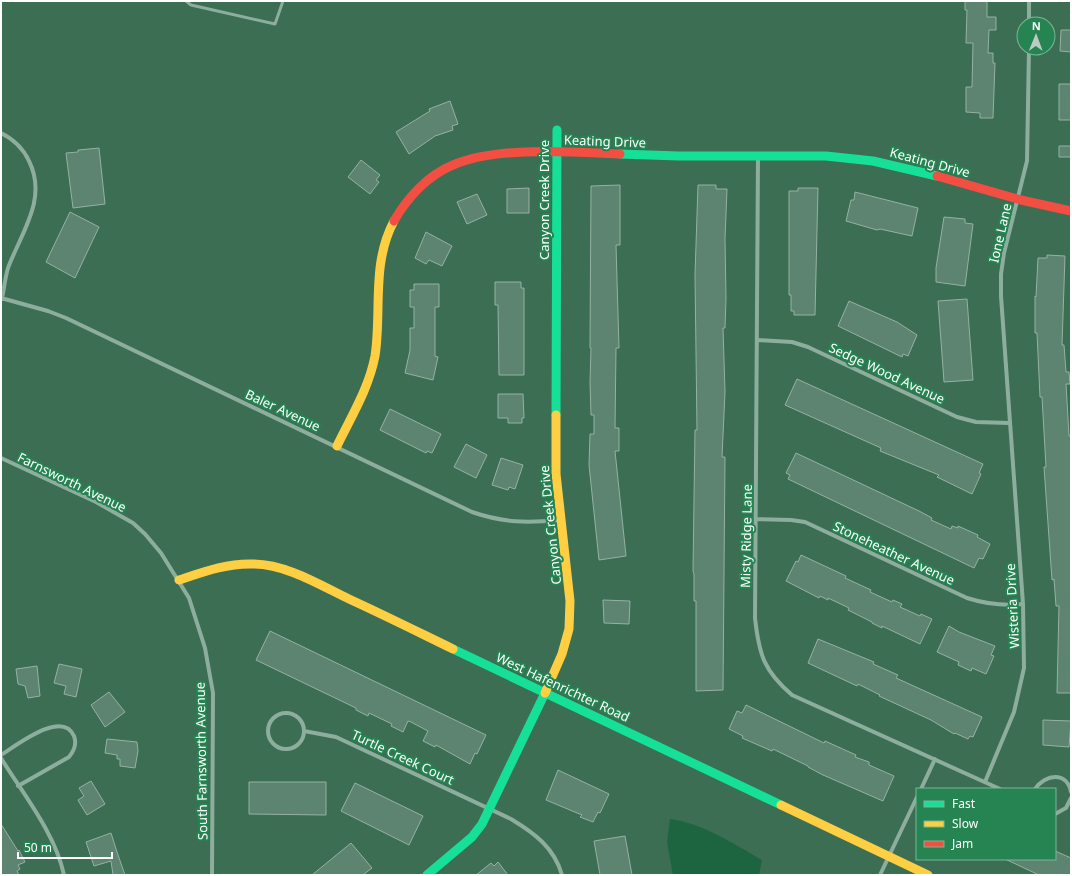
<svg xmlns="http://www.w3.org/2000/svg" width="1072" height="876" font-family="'Noto Sans',sans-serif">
  <rect width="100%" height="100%" fill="#3b6e53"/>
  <!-- water -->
  <path fill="#1d6540" d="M 670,819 C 702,823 734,844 762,860 L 759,875 L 673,875 L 667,842 Z"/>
  <!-- building -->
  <path fill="#5d8470" stroke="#95b2a3" d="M 965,1 L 987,1 L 987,17 L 996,17 L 996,30 L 989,30 L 988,53 L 993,53 L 993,63 L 995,63 L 993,118 L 980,118 L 980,113 L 966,112 L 966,87 L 972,87 L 973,43 L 966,43 L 967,10 L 965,10 Z
    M 1061,30 L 1071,30 L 1071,52 L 1060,51 Z
    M 1059,84 L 1071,84 L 1071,120 L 1059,120 Z
    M 450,101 L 458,124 L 452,126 L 453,130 L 435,136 L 409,154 L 396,132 L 430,111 L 429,109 Z
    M 1059,146 L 1071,146 L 1071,157 L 1059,157 Z
    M 99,148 L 105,204 L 73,208 L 66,153 L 78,152 L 78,150 Z
    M 361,160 L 380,175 L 376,180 L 379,182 L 370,194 L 348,177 Z
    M 620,185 L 620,245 L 616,245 L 619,348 L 616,348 L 615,428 L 619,428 L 619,451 L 615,451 L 626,556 L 599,560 L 589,465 L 590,434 L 594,434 L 594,415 L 591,415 L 590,382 L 591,348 L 590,348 L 591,186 Z
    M 698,185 L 716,185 L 716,189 L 727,189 L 725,239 L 726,298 L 725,328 L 723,328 L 725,392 L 722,457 L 725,457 L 723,690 L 696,691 L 696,601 L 694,601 L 694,574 L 693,571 L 695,430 L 697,430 L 695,275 Z
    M 529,188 L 529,213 L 507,213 L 507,189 Z
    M 798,188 L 818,188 L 815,315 L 794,315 L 794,311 L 791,311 L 791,295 L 789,295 L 789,191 L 798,191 Z
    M 855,192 L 918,208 L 912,236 L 880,229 L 877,230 L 846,221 L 851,200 L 854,200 Z
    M 477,194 L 487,215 L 467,224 L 457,202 Z
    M 70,212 L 99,227 L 75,278 L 46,262 Z
    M 944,217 L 965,219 L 965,223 L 973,224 L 965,286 L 936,282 L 936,268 Z
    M 426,232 L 452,246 L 442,266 L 429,260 L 426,264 L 415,258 Z
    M 1047,255 L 1065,256 L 1062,345 L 1064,345 L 1066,372 L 1069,372 L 1070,384 L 1066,384 L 1069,436 L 1071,436 L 1071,693 L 1057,693 L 1059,606 L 1056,606 L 1054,579 L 1052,580 L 1044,467 L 1046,467 L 1042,397 L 1040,397 L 1037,333 L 1035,333 L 1035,296 L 1036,297 L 1038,258 L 1047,258 Z
    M 495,282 L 521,282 L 521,288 L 524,288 L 524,375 L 499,375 L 498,305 L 495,305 Z
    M 414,284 L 439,284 L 439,307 L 435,307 L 435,356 L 438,357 L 433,380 L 405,373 L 410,350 L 410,328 L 414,328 L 414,307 L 410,307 L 410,290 L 414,290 Z
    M 967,299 L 973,380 L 944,382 L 938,301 Z
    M 849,301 L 897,322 L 917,335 L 908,356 L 903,354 L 902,357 L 838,326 Z
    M 797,379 L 983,464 L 979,473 L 981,474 L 972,494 L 937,477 L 939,475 L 880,451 L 881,448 L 785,405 Z
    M 498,394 L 523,394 L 524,418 L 522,418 L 522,423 L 508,423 L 508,418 L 498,418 Z
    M 390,409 L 441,434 L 432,453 L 427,451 L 426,453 L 380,430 Z
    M 466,444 L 487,455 L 476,478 L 454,467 Z
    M 796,453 L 919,511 L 932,518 L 931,520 L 951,529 L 952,526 L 958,528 L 958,526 L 978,535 L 977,537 L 990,544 L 983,559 L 979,558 L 974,568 L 788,479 L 790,475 L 786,473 Z
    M 501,458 L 523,465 L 515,489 L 509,487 L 508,490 L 492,485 Z
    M 801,555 L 846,576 L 845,578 L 871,590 L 870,592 L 892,602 L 893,600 L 902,604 L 900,607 L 920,616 L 921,614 L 932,619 L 920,644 L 882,626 L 882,628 L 872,623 L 872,622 L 848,610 L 849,608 L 828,598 L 828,600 L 820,596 L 819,598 L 786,581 L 796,561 L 798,562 Z
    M 603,600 L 630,601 L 629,624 L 604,623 Z
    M 949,626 L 959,632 L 995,646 L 991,655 L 994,656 L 986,674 L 972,668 L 971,671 L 958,665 L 959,662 L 937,652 Z
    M 270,631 L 486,735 L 477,754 L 475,753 L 470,764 L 436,745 L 435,747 L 423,741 L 428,731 L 411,722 L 408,721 L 403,732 L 391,726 L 392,724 L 369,713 L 368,716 L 356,710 L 356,708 L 256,660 Z
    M 818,639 L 874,662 L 873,664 L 898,675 L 896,678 L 982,717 L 973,737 L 970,736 L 968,739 L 955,733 L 954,734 L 931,720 L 879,696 L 880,695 L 858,684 L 857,686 L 808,663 Z
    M 59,664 L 82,669 L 76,697 L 64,694 L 66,686 L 54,683 Z
    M 37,666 L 40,696 L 28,698 L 25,686 L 18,684 L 16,669 Z
    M 109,692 L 125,712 L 105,727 L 91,705 Z
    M 746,705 L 824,743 L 825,741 L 856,755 L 855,757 L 869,762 L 869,765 L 894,776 L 883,801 L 823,775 L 808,767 L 808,766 L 773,749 L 772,751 L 742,738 L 743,736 L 729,729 L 737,711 L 742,713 Z
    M 1043,720 L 1071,721 L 1069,747 L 1043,745 Z
    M 107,739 L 137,742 L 138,751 L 135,768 L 120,766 L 120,759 L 117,759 L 117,755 L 105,753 Z
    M 558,770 L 609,794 L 600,813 L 598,812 L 593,822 L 580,817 L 582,815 L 546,800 Z
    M 91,781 L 105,804 L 87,815 L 79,802 L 78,800 L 84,796 L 79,788 Z
    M 249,782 L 326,782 L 326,815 L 249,814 Z
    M 355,783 L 423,816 L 409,845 L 341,811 Z
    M 1,824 L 18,851 L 19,850 L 25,862 L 18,865 L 20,869 L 17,871 L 19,875 L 1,875 Z
    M 111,833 L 117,852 L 125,875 L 113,875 L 111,861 L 94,866 L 86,842 Z
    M 625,836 L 632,875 L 600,875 L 594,841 Z
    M 351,843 L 372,868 L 363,875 L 312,875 Z
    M 1055,851 L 1071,858 L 1071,875 L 1039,875 L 1005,859 L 1055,859 Z
    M 498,862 L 508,875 L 476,875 L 491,863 L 494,866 Z"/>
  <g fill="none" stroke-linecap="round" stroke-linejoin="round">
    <!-- lane -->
    <path stroke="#8eae9d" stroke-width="3" d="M 186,1 L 191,5 L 275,24 L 283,1"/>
    <!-- street -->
    <path stroke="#8eae9d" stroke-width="4" d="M 1029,24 L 1029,1
      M 1,133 C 13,139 23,148 29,161 C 48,199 21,233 8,268 C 5,278 4,289 2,299
      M 758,155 L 755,618 C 759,655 764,671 792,695 L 1000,789
      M 1,298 L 48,311 L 66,318 L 472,512 C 504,523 527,523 560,520
      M 758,340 L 792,342 L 808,347 L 957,417 L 976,422 L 1009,423
      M 1,458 L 96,502 L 133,523 L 145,534 L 161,553 L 189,598 L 205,648 L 213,693 L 212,875
      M 756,519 L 791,520 L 805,522 L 967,598 C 986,604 1003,606 1023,604
      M268 731a18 18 0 1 1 36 0a18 18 0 1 1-36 0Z
      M 304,731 L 336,737 L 511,819 C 534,833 554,847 562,875
      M 1,755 C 16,746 62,709 74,736 C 77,744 74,751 69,757 L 18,786
      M 1,758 C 23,794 55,833 64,875
      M 985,782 L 1014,712 L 1024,668 L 1023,604 L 1001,296 L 1001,274 L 1004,253 L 1027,161 L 1029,48
      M 921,789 L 935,759
      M 1035,789 C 1045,774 1067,771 1071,792
      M 1055,814 L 1066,808 L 1071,798
      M 880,875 L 917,797"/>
    <!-- fast -->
    <path stroke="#16e098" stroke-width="9" d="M 620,154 L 679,156 L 826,156 L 873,161 L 937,176
      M 556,415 L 557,130
      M 453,649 L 781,805
      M 427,875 L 472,837 L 482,824 L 545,693"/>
    <!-- slow -->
    <path stroke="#ffcf43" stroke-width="9" d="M 337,446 C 351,417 369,388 375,356 C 382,311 371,264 394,221
      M 179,580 C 203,572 227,563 253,564 C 286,564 320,585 349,599 C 384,615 418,632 453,649
      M 545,693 L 562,654 L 569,629 L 570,601 L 556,474 L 556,415
      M 781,805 L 928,875"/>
    <!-- jam -->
    <path stroke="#f24e42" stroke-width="9" d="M 937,176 L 1021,200 L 1071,211
      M 394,221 C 407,198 428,175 453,165 C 497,146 571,152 620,154"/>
  </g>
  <g text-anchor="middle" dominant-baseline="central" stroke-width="4" stroke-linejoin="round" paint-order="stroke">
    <!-- street labels -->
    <g font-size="13" fill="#fff" stroke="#258452">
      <text transform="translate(605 141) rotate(2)">Keating Drive</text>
      <text transform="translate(930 162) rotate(15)">Keating Drive</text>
      <text transform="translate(544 200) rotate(-90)">Canyon Creek Drive</text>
      <text transform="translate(1000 233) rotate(-77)">Ione Lane</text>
      <text transform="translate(887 373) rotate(25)">Sedge Wood Avenue</text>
      <text transform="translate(283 410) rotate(25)">Baler Avenue</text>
      <text transform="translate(72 482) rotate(26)">Farnsworth Avenue</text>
      <text transform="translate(550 525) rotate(-96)">Canyon Creek Drive</text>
      <text transform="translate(746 536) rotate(-89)">Misty Ridge Lane</text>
      <text transform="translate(894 553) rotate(25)">Stoneheather Avenue</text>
      <text transform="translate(1012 606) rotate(-93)">Wisteria Drive</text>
      <text transform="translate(563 687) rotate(25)">West Hafenrichter Road</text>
      <text transform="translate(403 757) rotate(25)">Turtle Creek Court</text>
      <text transform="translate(201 761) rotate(-91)">South Farnsworth Avenue</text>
    </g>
  </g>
  <!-- border -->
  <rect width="1072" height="876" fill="none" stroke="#ffffff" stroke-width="4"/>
  <!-- legend -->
  <rect x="916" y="788" width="140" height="72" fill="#258452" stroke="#7cb597"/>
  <rect x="924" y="801" width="20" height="6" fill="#16e098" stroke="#7cb597"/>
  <text x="952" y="808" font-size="12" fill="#ffffff">Fast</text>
  <rect x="924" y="821" width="20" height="6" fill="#ffcf43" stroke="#7cb597"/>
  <text x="952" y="828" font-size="12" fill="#ffffff">Slow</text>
  <rect x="924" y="841" width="20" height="6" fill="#f24e42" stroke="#7cb597"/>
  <text x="952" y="848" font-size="12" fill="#ffffff">Jam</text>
  <!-- north arrow -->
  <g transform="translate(1036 36) rotate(1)"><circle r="19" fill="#258452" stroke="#7cb597"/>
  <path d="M0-3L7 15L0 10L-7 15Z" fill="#baccc3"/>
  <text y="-6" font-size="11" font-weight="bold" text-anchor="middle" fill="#ffffff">N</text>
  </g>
  <!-- scale -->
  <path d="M18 852v6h94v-6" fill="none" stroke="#ffffff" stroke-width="2"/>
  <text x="24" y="852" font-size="12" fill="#ffffff" stroke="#258452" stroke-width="3" paint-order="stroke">50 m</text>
</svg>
